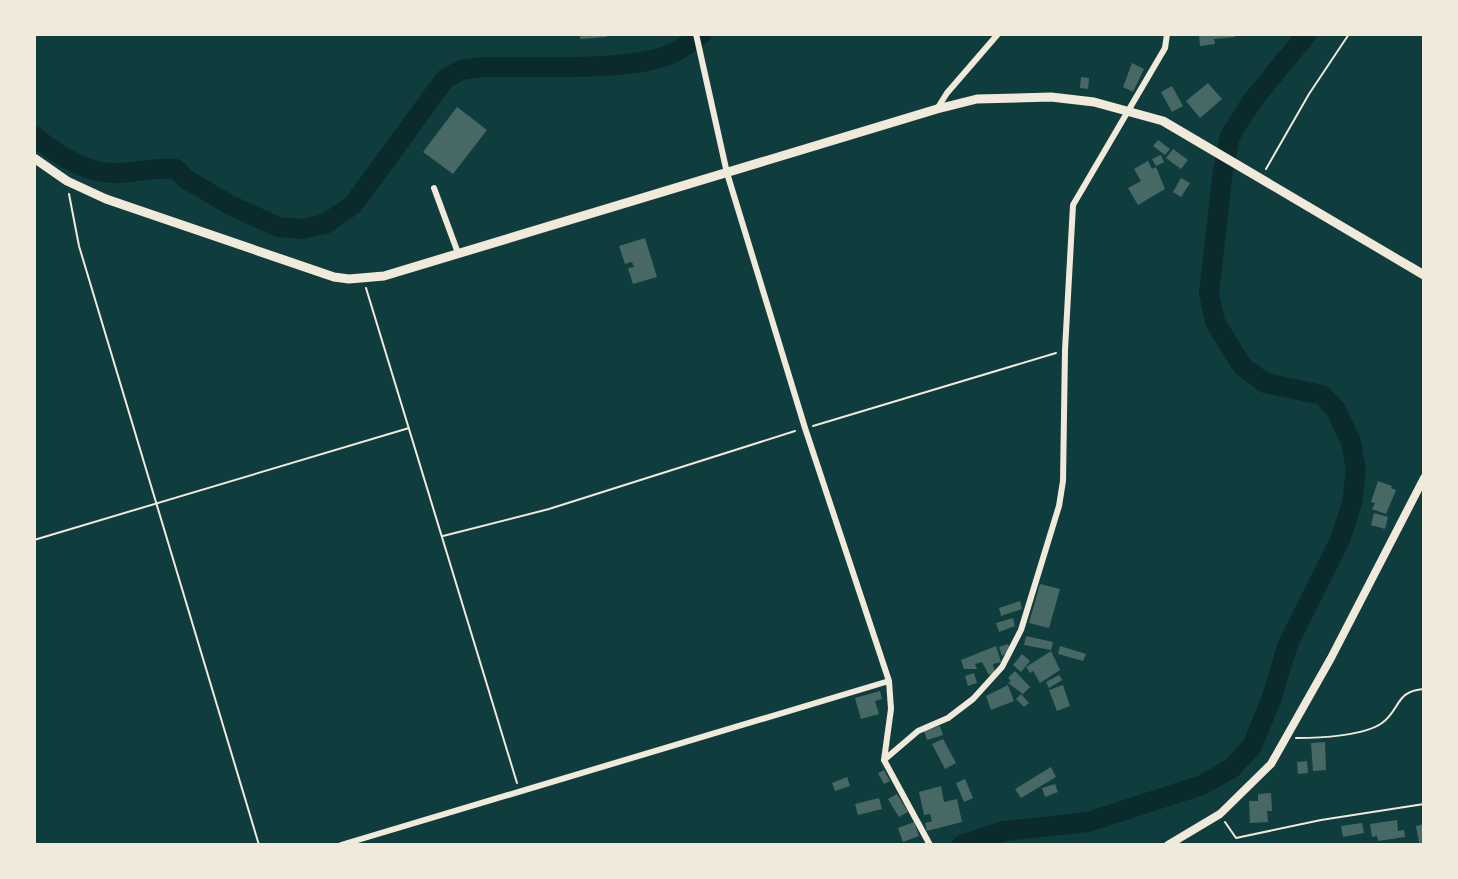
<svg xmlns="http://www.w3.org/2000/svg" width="1458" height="879" font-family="Overpass,sans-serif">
  <rect width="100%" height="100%" fill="#0f3d3e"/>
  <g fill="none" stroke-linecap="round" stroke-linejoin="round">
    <!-- river -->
    <path stroke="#0a2a2b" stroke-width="20" d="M 34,136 C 58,155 88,175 119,173 C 138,172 157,167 176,169 L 186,179 L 230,205 L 278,227 L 301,229 L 325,224 L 353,205 L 445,79 L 461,70 L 481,67 C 529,66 630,72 671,54 C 682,49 692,41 702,34
      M 962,845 L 1004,831 L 1088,822 L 1202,785 L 1232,768 L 1252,746 L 1271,700 L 1288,644 L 1340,540 L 1352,503 L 1356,470 L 1351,442 L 1336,410 L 1322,395 L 1265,383 L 1242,366 L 1215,322 L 1209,293 L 1223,170 L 1230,136 L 1252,101 L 1307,34"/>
  </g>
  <!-- building -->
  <path fill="#486865" d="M 580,34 L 607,34 L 607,37 L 580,39 Z
    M 1199,34 L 1235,34 L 1235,37 L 1214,39 L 1215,44 L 1200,46 Z
    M 1132,63 L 1144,69 L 1133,92 L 1123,87 Z
    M 1081,77 L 1089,78 L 1088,89 L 1080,88 Z
    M 1208,83 L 1222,99 L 1200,118 L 1186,101 Z
    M 1172,86 L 1183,106 L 1172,112 L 1161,92 Z
    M 457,107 L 487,130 L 453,174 L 423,152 Z
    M 1158,140 L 1170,149 L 1165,155 L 1153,146 Z
    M 1173,149 L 1188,160 L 1181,169 L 1166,158 Z
    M 1161,155 L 1164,162 L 1156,166 L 1152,159 Z
    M 1148,161 L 1152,169 L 1156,167 L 1165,189 L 1138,205 L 1128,188 L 1141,181 L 1134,169 Z
    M 1181,178 L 1190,183 L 1181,197 L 1173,192 Z
    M 645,238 L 657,277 L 633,284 L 628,268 L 634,267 L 632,262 L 625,264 L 619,246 Z
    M 1378,481 L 1392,486 L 1391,488 L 1396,490 L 1386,514 L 1372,509 L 1375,503 L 1371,502 Z
    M 1374,513 L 1388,517 L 1385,529 L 1371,525 Z
    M 1040,584 L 1060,589 L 1049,628 L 1029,623 Z
    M 1020,601 L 1022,609 L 1001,616 L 999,608 Z
    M 1013,618 L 1015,626 L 999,632 L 996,623 Z
    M 1026,636 L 1053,642 L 1051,650 L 1024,645 Z
    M 1008,644 L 1010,650 L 1002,656 L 999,647 Z
    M 996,646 L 1001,662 L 993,664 L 995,673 L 989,675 L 982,662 L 975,664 L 977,669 L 964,669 L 961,660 Z
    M 1060,646 L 1086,654 L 1083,661 L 1058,654 Z
    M 1051,651 L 1060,670 L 1040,683 L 1033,671 L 1030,673 L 1026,667 Z
    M 1022,654 L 1030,661 L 1021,672 L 1013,665 Z
    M 1015,671 L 1030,687 L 1023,694 L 1008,683 L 1011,681 L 1008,678 Z
    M 974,673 L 977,683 L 968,686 L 965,676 Z
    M 1059,675 L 1062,680 L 1049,688 L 1046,682 Z
    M 1008,685 L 1014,701 L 991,710 L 986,696 Z
    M 1063,685 L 1070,706 L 1057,711 L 1049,690 Z
    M 880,691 L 882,699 L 875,701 L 879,714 L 861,719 L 855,698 Z
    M 1021,694 L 1029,703 L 1024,707 L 1016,699 Z
    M 940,726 L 943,735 L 927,740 L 924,731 Z
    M 943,739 L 956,763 L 945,769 L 932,744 Z
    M 1325,742 L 1326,770 L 1313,771 L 1311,743 Z
    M 1307,761 L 1308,773 L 1298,774 L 1297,762 Z
    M 1051,767 L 1056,777 L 1021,798 L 1015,789 Z
    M 884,770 L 890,781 L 884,784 L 878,773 Z
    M 847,777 L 850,786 L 835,791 L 832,783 Z
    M 965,779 L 973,798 L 964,802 L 956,783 Z
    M 1055,784 L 1058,792 L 1045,797 L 1042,788 Z
    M 941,786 L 944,802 L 957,799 L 962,822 L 927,831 L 925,823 L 932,821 L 930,814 L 924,815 L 919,792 Z
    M 1271,793 L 1272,811 L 1267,811 L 1268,822 L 1250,823 L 1249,801 L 1258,801 L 1258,794 Z
    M 897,794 L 908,812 L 899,817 L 888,799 Z
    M 879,798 L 882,809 L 858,815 L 855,804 Z
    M 1397,820 L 1398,831 L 1404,830 L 1405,837 L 1378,841 L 1377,836 L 1372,837 L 1370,824 Z
    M 914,822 L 919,836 L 903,842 L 898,828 Z
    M 1362,823 L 1364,833 L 1343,837 L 1341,826 Z
    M 1424,824 L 1424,842 L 1419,843 L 1416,826 Z"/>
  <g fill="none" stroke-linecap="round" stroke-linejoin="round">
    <!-- path -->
    <path stroke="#f1e9da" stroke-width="2" d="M 1266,169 L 1309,94 L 1349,34
      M 69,194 L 79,246 L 259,845
      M 366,288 L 517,783
      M 813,426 L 1056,353
      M 443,536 L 549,509 L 795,431
      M 34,540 L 409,428
      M 1296,738 C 1319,738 1364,736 1382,723 C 1401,709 1395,691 1424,689
      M 1225,822 L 1236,838 L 1321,820 L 1424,804"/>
    <!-- minor -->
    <path stroke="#f1e9da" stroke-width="6" d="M 696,34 L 727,173 L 805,428 L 889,681 L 891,709 L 884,760 L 930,845
      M 937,109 L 947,93 L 998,34
      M 434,188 L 458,253
      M 884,760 L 918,731 L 948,718 L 973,699 L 1002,667 L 1021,630 L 1059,506 L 1063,481 L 1065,350 L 1073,205 L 1165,48 L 1167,34
      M 341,845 L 889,681"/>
    <!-- secondary -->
    <path stroke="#f1e9da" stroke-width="8" d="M 1168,845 L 1220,814 L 1271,764 L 1331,658 L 1424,478"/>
    <!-- primary -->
    <path stroke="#f1e9da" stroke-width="9" d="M 34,158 L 67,181 L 106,199 L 334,277 L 349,279 L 384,276 L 937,109 L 977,99 L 1051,97 L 1094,102 L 1163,121 L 1424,275"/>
  </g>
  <!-- border -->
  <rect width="1458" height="879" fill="none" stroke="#f1e9da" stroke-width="72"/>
</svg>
